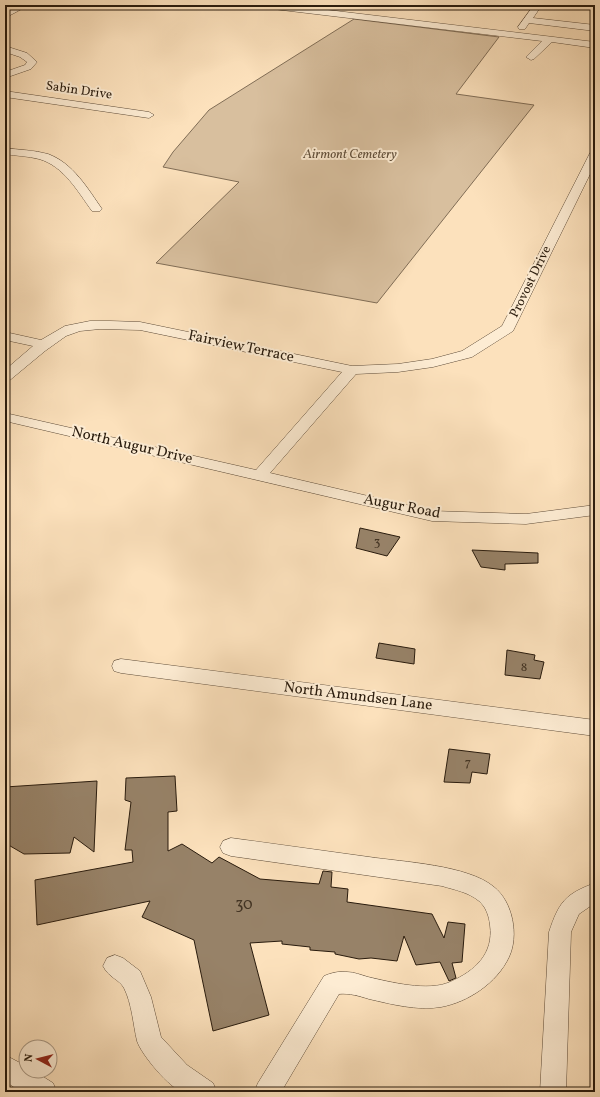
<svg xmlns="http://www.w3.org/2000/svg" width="600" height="1097" font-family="Vollkorn,serif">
  <rect width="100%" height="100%" fill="#fce1bc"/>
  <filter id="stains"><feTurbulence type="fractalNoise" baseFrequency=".005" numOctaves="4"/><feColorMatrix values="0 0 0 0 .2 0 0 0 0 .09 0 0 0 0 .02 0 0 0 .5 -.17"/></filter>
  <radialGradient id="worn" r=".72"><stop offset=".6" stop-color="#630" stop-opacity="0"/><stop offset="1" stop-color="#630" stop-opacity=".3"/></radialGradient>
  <!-- green -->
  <path fill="#d8bf9e" stroke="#806d56" d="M 354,19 L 499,37 L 456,94 L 534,105 L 377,303 L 156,263 L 239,182 L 163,167 L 173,152 L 209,110 Z"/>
  <!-- building -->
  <path fill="#978268" stroke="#291b0d" d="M 360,528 L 400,537 L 387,556 L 356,548 Z
    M 472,550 L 538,553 L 538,563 L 505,564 L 505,570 L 481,567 Z
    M 379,643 L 415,649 L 414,664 L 376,658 Z
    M 507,650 L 535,655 L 534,660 L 544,662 L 540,679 L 505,675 Z
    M 449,749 L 490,754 L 487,774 L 472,772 L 470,783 L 444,782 Z
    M 175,776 L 177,811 L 168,812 L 168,851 L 182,844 L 212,863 L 219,857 L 260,879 L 319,884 L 323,871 L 332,872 L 331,887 L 348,889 L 347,902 L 432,914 L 444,938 L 448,922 L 465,924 L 462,962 L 452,963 L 456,978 L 449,981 L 440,962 L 416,965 L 404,936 L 397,961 L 371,958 L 359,959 L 335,954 L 335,952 L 310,950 L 310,947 L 282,944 L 282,941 L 250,943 L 269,1015 L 213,1031 L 194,940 L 142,917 L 150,901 L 37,925 L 35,880 L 133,862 L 132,850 L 125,850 L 131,802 L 125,800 L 126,778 Z
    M 97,781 L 94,852 L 74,837 L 70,853 L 24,854 L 5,843 L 5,787 Z"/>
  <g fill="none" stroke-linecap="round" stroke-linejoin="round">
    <!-- minor casing -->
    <g stroke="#5e4c39" stroke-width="1">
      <path id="minor" d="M 18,5 L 29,5 L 5,18 L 5,12 Z
        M 261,5 L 286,5 L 595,42 L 595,48 L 552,42 L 534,59 L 531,60 L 526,57 L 542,41 L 265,8 Z
        M 534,5 L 542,5 L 533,18 L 595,25 L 595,31 L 529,23 L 525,29 L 519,29 L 518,27 Z
        M 587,5 L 595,5 L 595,8 L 588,7 Z
        M 5,46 L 27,53 L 37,62 L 31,69 L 5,78 L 5,72 L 25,65 L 27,62 L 20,57 L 5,52 Z
        M 5,91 L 149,112 L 154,115 L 149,118 L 5,97 Z
        M 5,148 C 19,150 34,150 48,154 C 73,163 88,189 102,209 L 100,211 L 92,211 C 78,192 64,166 39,159 C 28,156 16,156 5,154 Z
        M 595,150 L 595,164 L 513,331 L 472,357 L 433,367 L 398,372 L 356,374 L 270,473 L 432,511 L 526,514 L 595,505 L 595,515 L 526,524 L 432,521 L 5,421 L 5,413 L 256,470 L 342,372 L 140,330 L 100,329 L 80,331 L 66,336 L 45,351 L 10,380 L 5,381 L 5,370 L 33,346 L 5,340 L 5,332 L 41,340 L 65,326 L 90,321 L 110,321 L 140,322 L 352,366 L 398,364 L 432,359 L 462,351 L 502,326 L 590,153 Z
        M 121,659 L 595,720 L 595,736 L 121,673 L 114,671 L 112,666 L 114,661 Z
        M 231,838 C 277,844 323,851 369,857 C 403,862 468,865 494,887 C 513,902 519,936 509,957 C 497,983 468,1002 441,1007 C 417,1011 391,1004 369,999 C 359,996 350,993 339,994 L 281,1092 L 254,1092 L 258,1083 L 324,976 C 331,973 339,971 347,972 C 354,972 361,975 368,977 C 390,982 428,992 450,982 C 475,971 494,954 490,925 C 489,916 486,907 479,901 C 468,892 455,890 442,886 L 231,856 L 223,853 L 220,847 L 223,841 Z
        M 595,883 L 595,903 L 579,914 L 571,932 L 566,1092 L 540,1092 L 549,932 C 559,902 565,894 595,883 Z
        M 115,955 L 123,958 L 140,971 L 151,997 L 161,1037 L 187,1065 L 213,1083 L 217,1092 C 207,1092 193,1094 183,1092 C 170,1089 141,1054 137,1041 C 133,1024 132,1004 124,988 C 119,979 109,978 103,966 L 107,958 Z
        M 5,1055 L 26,1066 L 26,1071 L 34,1071 L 53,1083 L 57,1092 L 21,1092 L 5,1081 Z"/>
    </g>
    <!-- minor -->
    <use href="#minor" fill="#fdecd3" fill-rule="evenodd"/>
  </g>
  <g text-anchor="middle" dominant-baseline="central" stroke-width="4" stroke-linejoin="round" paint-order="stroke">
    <!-- far-street labels -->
    <g font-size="13" fill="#291b0d" stroke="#fdecd3">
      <text transform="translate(79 91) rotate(8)">Sabin Drive</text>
      <text transform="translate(531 282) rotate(-64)">Provost Drive</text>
    </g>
    <!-- far-park labels -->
    <g font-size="13" font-style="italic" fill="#5e4c38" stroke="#fdecd3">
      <text x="350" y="155">Airmont Cemetery</text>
    </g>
    <!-- number labels -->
    <g font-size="13" fill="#443524">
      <text x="377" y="543">3</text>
      <text x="524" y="668">8</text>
      <text x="468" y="763">7</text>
    </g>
    <!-- street labels -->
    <g font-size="15" fill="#291b0d" stroke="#fdecd3">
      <text transform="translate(241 347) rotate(12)">Fairview Terrace</text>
      <text transform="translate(132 446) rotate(13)">North Augur Drive</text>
      <text transform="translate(402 507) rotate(11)">Augur Road</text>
      <text transform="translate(358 697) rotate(7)">North Amundsen Lane</text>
    </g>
    <!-- near-number labels -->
    <g font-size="16" fill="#443524">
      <text x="244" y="905">30</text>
    </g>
  </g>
  <!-- margin -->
  <rect width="600" height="1097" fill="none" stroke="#fce1bc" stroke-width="20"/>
  <rect x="6" y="6" width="588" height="1085" fill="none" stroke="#291b0d" stroke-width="2"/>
  <rect x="10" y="10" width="580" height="1077" fill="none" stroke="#291b0d"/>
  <!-- north arrow -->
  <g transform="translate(38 1059) rotate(277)"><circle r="19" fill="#fdecd3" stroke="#a89884"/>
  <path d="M0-3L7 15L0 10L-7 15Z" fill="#8f2418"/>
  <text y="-6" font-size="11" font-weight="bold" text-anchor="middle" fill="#291b0d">N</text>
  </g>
  <rect width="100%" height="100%" filter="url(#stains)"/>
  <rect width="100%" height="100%" fill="url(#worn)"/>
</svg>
